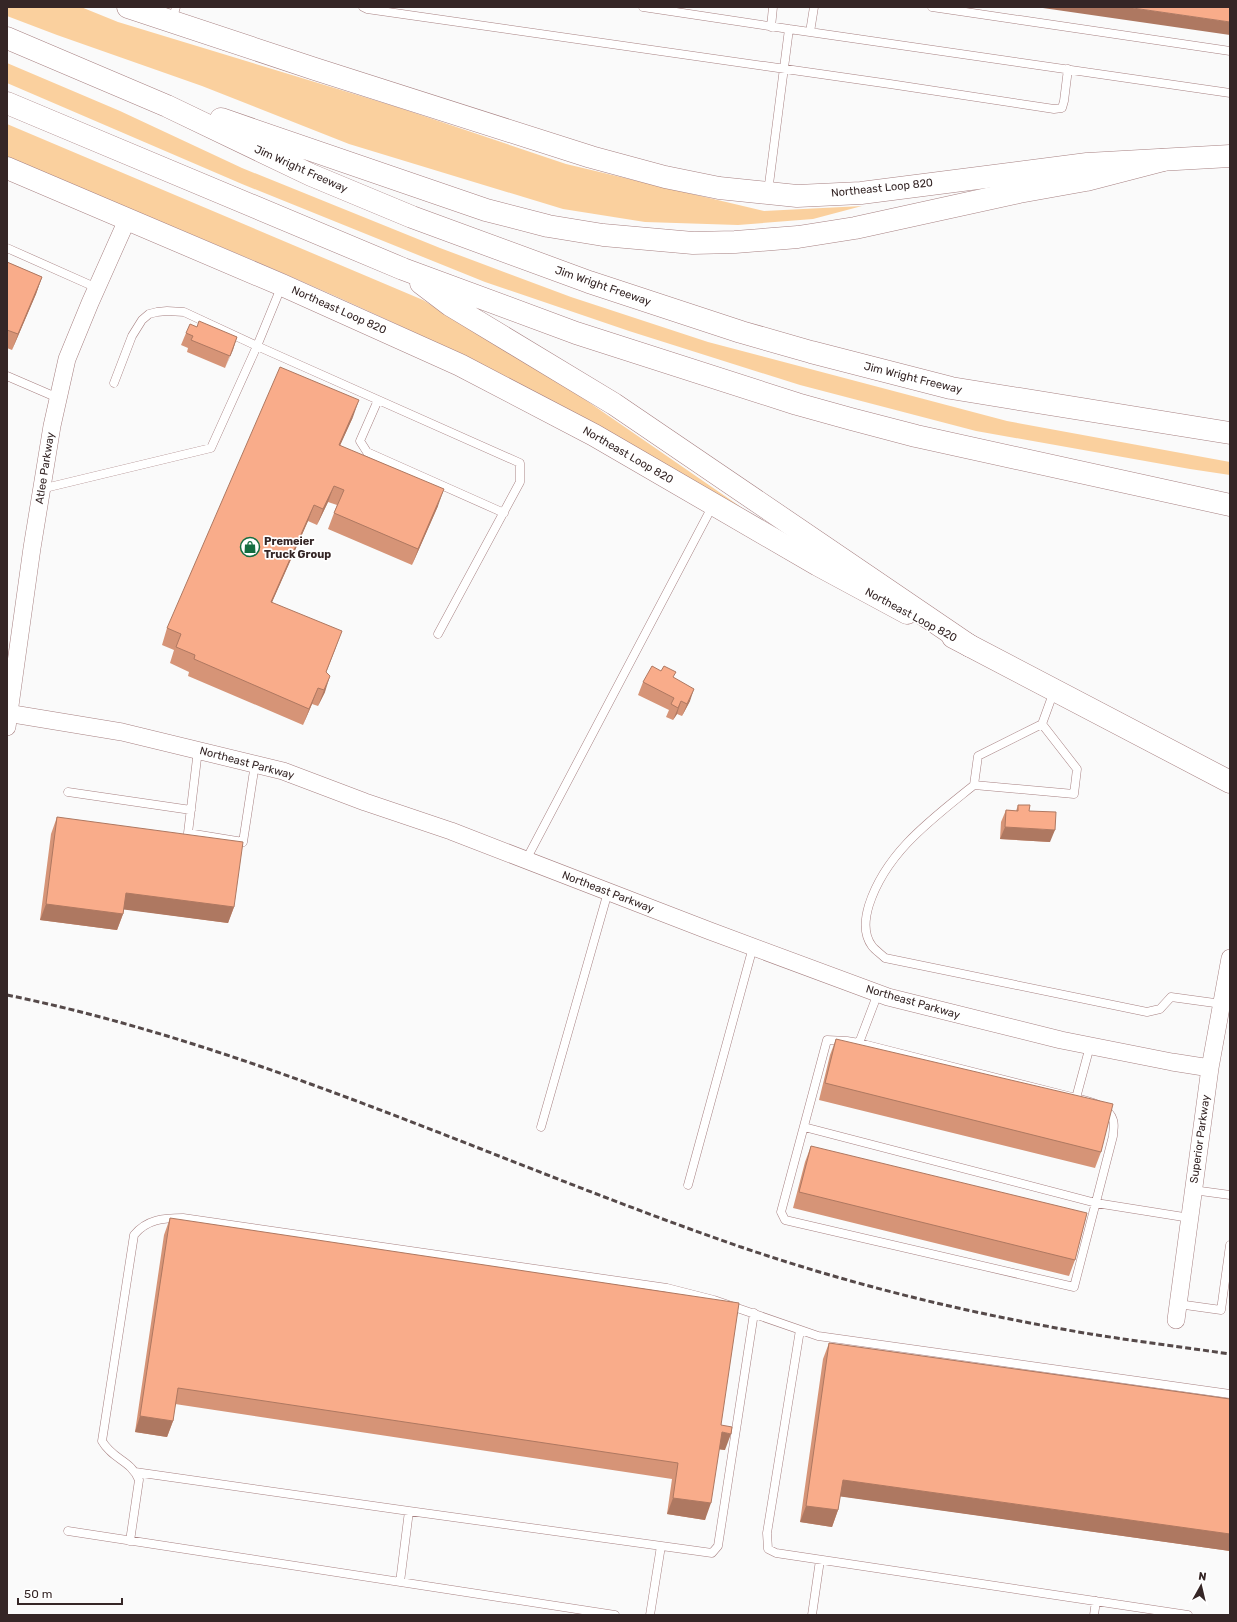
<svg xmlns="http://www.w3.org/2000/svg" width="1237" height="1622" font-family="Rubik,sans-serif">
  <rect width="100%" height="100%" fill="#fafafa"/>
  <!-- green -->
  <path fill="#fad09e" d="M 7,7 L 81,7 L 118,22 L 397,107 L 566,164 L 764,211 L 862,206 L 813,219 L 738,225 L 645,222 L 563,209 L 349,144 L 202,86 L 57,35 L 7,16 Z
    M 7,63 L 120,111 L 242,168 L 440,248 L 571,297 L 708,342 L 1007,421 L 1230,462 L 1230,475 L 1190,469 L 976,431 L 800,385 L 629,331 L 485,282 L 242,184 L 7,83 Z
    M 7,124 L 423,300 L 574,392 L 764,523 C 647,456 532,388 411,331 C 278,268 142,215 7,157 Z"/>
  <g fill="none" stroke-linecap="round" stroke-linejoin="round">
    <!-- service casing -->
    <g stroke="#a78182" stroke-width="9">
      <path id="service" d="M 363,7 L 367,9 L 890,84 L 1054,109 L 1062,108 L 1064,101 L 1068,69
        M 643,7 L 789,29
        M 932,7 L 1230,51
        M 172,21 L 176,7
        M 771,27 L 773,7
        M 810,32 L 814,7
        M 768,192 L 789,29 L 1230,93
        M 7,248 L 97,288
        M 282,285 L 257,346 L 520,463 L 520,482 L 438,634
        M 7,376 L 58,398
        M 378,400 L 360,441 L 367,452 L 504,513
        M 41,489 L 211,448 L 257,346 L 184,312 L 167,311 L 157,312 L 149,314 L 142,320 L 132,336 L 114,383
        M 1054,691 L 1042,724 L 978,756 L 974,785 C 932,819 886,852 869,905 C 865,918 863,934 872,946 C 875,950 881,954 885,958 L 1147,1012 L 1160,1009 L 1171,997 L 1222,1004
        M 198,750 L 188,833 L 243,842 L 255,764
        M 974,785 L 1074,794 L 1077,769 L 1042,724
        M 68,792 L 191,810
        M 526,860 L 713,505
        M 827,1040 L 847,1041 L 859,1043 L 1076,1098 C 1090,1102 1108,1105 1113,1120 C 1115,1124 1113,1131 1113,1136 L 1074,1287 L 785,1220 L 781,1212 Z
        M 859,1043 L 878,993
        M 1076,1098 L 1090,1046
        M 541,1127 L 608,892
        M 804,1127 L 1096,1203 L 1190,1218
        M 688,1185 L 753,947
        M 1193,1190 L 1230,1195
        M 1178,1304 L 1221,1310 L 1230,1245
        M 800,1330 L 767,1533 L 768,1549 L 776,1553 L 1188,1615
        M 135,1472 L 409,1511 L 712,1553 L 718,1546 L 754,1313
        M 68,1531 L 615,1615
        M 130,1541 L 139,1480 C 131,1460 113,1460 102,1441 L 134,1235 C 147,1219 164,1218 183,1218 L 667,1288 L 714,1300 L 818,1336 L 1230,1394
        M 400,1582 L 409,1511
        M 650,1615 L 661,1546
        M 812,1615 L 820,1560
        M 1094,1615 L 1096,1601"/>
    </g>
    <!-- minor casing -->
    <g stroke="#a78182" stroke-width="18">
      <path id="minor" d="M 7,713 L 122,732 L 283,771 L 365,802 L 451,831 L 710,931 L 888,997 L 1061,1040 L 1172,1062 L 1210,1068
        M 7,727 L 32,548 L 52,426 L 67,359 L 90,303 L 127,220
        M 1176,1320 L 1210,1068 L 1230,958"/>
    </g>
    <!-- secondary casing -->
    <g stroke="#a78182" stroke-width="23">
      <path id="secondary" d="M 128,7 L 315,69 L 591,157 L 665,177 L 719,188 L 797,196 L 861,193 L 1087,164 L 1230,156
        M 7,168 L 282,285 L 460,365 L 594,435 L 818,565 L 907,613
        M 953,637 L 1230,782"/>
    </g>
    <!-- motorway casing -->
    <g stroke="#a78182" stroke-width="23">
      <path id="motorway" d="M 7,38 L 167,106 L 311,175 L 412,217 L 589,282 L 741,332 L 811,352 L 951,388 L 1230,433
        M 7,103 L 403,269 L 576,333 L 797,404 L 851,419 L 916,436 L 1230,505
        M 221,119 L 486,210 L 548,226 L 603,235 L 693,243 L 735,242 L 798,237 L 855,228 L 1019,192 L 1086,180 L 1163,160
        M 421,283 L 450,305 L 614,404 L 970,646"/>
    </g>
    <!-- service -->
    <use href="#service" stroke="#fff" stroke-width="8"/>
    <!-- minor -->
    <use href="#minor" stroke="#fff" stroke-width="17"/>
    <!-- secondary -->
    <use href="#secondary" stroke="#fff" stroke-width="22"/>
    <!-- motorway -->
    <use href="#motorway" stroke="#fff" stroke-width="22"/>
    <!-- rail -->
    <path stroke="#554949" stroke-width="3" stroke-dasharray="6 3" stroke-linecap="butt" d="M 7,995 C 261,1047 497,1163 741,1247 C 841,1281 943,1307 1046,1326 C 1107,1338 1169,1345 1230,1354"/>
  </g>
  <!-- wall -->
  <path fill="#d69477" d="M 7,262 L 42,277 L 36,294 L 12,350 L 7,348 Z
    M 197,327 L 237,337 L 225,368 L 187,352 L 188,348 L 181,345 L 186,333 Z
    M 353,417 L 340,445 L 438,506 L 412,565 L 328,529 L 337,505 L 328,502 L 317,525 L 308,521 L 272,602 L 336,647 L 326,672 L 325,692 L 318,706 L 312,704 L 303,725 L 188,676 L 189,672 L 170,663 L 174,650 L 162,645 L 167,628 Z
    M 674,678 L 690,701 L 682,716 L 677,714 L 673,720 L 666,717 L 669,710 L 638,695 L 643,682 Z
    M 1018,805 L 1029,811 L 1050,842 L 1000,839 L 1001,822 L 1006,810 L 1016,811 Z
    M 57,817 L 234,907 L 228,923 L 124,909 L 123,914 L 117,930 L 40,920 L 51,834 Z
    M 836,1039 L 1101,1152 L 1095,1168 L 819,1100 L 830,1055 Z
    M 811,1146 L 1075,1260 L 1069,1276 L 793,1208 L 805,1162 Z
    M 170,1218 L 721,1425 L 725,1450 L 719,1449 L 705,1520 L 667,1514 L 672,1479 L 175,1404 L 173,1421 L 167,1437 L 135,1432 L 164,1235 Z
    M 829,1343 L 1230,1399 L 1230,1551 L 840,1496 L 838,1510 L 832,1527 L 800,1522 L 823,1359 Z"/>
  <!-- shaded-wall -->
  <path fill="#ae7861" d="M 1036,7 L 1126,7 L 1230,22 L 1230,35 Z
    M 42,277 L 36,294 L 12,350 L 18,334 Z
    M 237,337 L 233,350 L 225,368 L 230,356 Z
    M 359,400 L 353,417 L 333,461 L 339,445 Z
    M 334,486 L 328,502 L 317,525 L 323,509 Z
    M 444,489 L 438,506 L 412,565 L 418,549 Z
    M 314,505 L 308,521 L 265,618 L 271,602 Z
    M 342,631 L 336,647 L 320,688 L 326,672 Z
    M 330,676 L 325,692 L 318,706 L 324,690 Z
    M 318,688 L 312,704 L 303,725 L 309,709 Z
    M 694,689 L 690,701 L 682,716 L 687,704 Z
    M 681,701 L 677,714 L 673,720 L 678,708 Z
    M 1005,827 L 1055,830 L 1050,842 L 1000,839 Z
    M 126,893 L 234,907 L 228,923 L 120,909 Z
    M 46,904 L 123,914 L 117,930 L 40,920 Z
    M 140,1416 L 173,1421 L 167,1437 L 135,1432 Z
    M 722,1432 L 731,1434 L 725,1450 L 716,1449 Z
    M 843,1480 L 1230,1534 L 1230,1551 L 837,1496 Z
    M 673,1498 L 711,1503 L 705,1520 L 667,1514 Z
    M 806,1506 L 838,1510 L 832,1527 L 800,1522 Z"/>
  <!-- building -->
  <path fill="#f9ac8a" stroke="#ae7861" d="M 1126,7 L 1230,7 L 1230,22 Z
    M 7,262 L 42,277 L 18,334 L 7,330 Z
    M 199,321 L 237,337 L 230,356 L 191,340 L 193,336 L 186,333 L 190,324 L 197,327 Z
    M 280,367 L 359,400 L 339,445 L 444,489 L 418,549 L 334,513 L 344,490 L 334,486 L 323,509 L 314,505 L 271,602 L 342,631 L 326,672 L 330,676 L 324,690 L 318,688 L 309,709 L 194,659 L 195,655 L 176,647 L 181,634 L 167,628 Z
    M 652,666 L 661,671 L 664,666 L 676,672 L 673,677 L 694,689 L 687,704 L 681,701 L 678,708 L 671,704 L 674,698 L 643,682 Z
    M 1018,805 L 1030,805 L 1029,811 L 1056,812 L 1055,830 L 1005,827 L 1006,810 L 1018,811 Z
    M 57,817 L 243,842 L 234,907 L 126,893 L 123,914 L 46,904 Z
    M 836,1039 L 1113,1104 L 1101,1152 L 825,1083 Z
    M 811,1146 L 1087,1213 L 1075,1260 L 799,1192 Z
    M 170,1218 L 739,1303 L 721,1425 L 732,1427 L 731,1434 L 722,1432 L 711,1503 L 673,1498 L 678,1463 L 178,1388 L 173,1421 L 140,1416 Z
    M 829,1343 L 1230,1399 L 1230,1534 L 843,1480 L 838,1510 L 806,1506 Z"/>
  <!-- icons -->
  <defs>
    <g id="shop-ring" transform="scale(1)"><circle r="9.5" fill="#fff" stroke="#156d40" stroke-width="1.5"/><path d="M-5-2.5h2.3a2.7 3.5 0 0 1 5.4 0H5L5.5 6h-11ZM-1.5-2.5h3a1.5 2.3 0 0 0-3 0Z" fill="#156d40"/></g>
  </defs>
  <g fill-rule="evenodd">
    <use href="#shop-ring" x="250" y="547"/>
  </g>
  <g text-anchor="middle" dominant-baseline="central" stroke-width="3.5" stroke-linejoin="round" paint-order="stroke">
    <!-- street labels -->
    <g font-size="11" fill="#352626" stroke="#fff">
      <text transform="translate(301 169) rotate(24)">Jim Wright Freeway</text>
      <text transform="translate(882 188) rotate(-6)">Northeast Loop 820</text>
      <text transform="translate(603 286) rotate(19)">Jim Wright Freeway</text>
      <text transform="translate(339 310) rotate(24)">Northeast Loop 820</text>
      <text transform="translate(913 378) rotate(14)">Jim Wright Freeway</text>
      <text transform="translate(628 455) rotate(30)">Northeast Loop 820</text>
      <text transform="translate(45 468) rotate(-81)">Atlee Parkway</text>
      <text transform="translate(911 615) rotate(28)">Northeast Loop 820</text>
      <text transform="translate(247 763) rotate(15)">Northeast Parkway</text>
      <text transform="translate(608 892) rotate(21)">Northeast Parkway</text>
      <text transform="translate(913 1002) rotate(16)">Northeast Parkway</text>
      <text transform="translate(1200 1139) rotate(-82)">Superior Parkway</text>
    </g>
    <!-- poi labels -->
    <g font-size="11" font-weight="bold" fill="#352626" stroke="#fff" text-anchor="start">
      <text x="264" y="541">Premeier<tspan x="264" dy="13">Truck Group</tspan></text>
    </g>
  </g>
  <!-- border -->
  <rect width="1237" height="1622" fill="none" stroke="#352626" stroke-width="16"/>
  <!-- north arrow -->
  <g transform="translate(1201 1586) rotate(8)" stroke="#ffffff" stroke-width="3" paint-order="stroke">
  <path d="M0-3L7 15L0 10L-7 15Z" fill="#352626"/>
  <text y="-6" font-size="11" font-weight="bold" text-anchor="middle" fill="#352626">N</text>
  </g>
  <!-- scale -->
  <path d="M18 1598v6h104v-6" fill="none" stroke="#352626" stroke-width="2"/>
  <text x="24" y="1598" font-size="12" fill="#352626" stroke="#ffffff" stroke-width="3" paint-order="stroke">50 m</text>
</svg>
